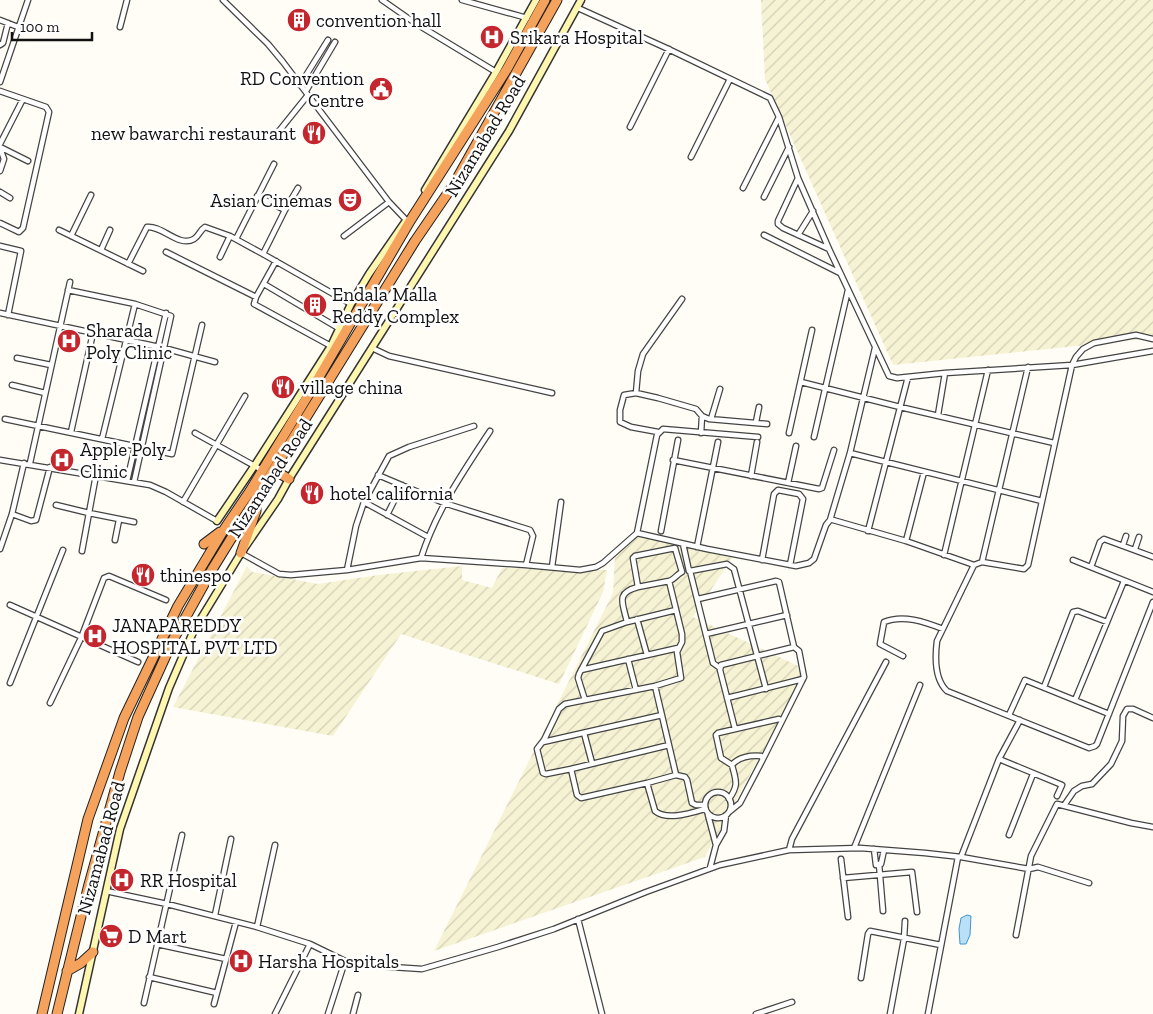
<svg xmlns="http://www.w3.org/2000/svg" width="1153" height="1014" font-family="'Zilla Slab',serif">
  <defs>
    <pattern id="farmland-furrows" width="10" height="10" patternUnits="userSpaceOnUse" patternTransform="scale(1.25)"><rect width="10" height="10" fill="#f6f3d4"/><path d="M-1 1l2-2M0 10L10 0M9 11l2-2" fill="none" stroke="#d2cfb5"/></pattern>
  </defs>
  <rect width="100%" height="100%" fill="#fffdf5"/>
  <!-- farmland -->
  <path fill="url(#farmland-furrows)" d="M 761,0 L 1153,0 L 1153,338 L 893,365 L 765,79 Z
    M 638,536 L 732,558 L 693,617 L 807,670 L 705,857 L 434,951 L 613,593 L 615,553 Z
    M 247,566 L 252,572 L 318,584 L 379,575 L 462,566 L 462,580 L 492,588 L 502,568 L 607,570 L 603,592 L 559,684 L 401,634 L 333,736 L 173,707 Z"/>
  <!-- water -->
  <path fill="#b9e0f7" stroke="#3f96cf" d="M 967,915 L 971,916 L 970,935 L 966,944 L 960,944 L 959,929 L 961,918 Z"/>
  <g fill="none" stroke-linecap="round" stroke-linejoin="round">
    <!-- street casing -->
    <g stroke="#444" stroke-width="7">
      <path id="street" d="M 223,0 L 268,44 L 283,62 L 389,202 L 409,223
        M 382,0 L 415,23 L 496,72
        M 462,0 L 527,18
        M 578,8 L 664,47 L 770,98 L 779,117 L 798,178 L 829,249 L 889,376 L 897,378 L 945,373 L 1072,365 L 1153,351
        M 0,20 L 18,27
        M 120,27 L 127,0
        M 0,45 L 3,43 L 8,23
        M 0,82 L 28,0
        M 300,85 L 328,40
        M 0,91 L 46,107 L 49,112 L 23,228 L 19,232 L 0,223
        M 306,91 L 335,42
        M 630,127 L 669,49
        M 275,136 L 308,95
        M 0,144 L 23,99
        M 0,147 L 28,161
        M 0,148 L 4,159 L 0,171
        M 691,157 L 730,79
        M 798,178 L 778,221 L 778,224 L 783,228 L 829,249
        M 743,188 L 779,117
        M 0,192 L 10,198
        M 257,196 L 285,210
        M 764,197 L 789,147
        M 59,230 L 143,271
        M 764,235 L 840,273
        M 798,235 L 813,211
        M 71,236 L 91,195
        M 344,236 L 389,202
        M 236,239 L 274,164
        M 0,246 L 21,251 L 8,315
        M 101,250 L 110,230
        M 166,252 L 256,297
        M 263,254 L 285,210 L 298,188
        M 220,257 L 230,236
        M 276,261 L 256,297 L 254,304 L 331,346
        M 128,264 L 147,227 C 162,225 179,248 194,239 C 199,236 200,230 205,227 L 230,236 L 263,254 L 351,304
        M 264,284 L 340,329
        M 68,290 L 135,304 L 171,316 L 134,482
        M 0,313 L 164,348 L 215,362
        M 372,348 L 389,356 L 552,393
        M 17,358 L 51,365
        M 801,382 L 900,407 L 1054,443
        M 12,385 L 45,393
        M 636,393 L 638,371 L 643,354 L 682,299
        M 938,415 L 945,373
        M 5,419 L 172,454 L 202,325
        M 711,419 L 720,389
        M 756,422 L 759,407
        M 71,432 L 93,333
        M 658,432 L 631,427 L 620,422 L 620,410 L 624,395 L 636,393 L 658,398 L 696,409 L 702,416 L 709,419 L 767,424
        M 195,433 L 262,470
        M 701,433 L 702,416
        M 789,433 L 812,330
        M 814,437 L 848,290
        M 102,439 L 135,304
        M 850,453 L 1042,501
        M 0,460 L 150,485 L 166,492 L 217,521
        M 673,460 L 819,489 L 822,488 L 834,450
        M 30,463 L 70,282
        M 96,475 L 89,513 L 134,522
        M 378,475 L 444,503 L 530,530 L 533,536 L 526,565
        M 751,476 L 757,442
        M 127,481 L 166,313
        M 788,483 L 796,446
        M 183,502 L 245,396
        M 364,502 L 428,537
        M 56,505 L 89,513 L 82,551
        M 12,514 L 31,521 L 36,520 L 50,467
        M 387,515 L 402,485
        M 830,520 L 850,453 L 875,348
        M 661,531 L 678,440
        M 868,531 L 908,377
        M 637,533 L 657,435 L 663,429 L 758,437
        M 115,540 L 119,520
        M 906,541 L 924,472
        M 683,544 L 689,571
        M 1123,545 L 1126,536
        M 697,547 L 718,442
        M 0,549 L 12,514 L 24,463
        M 1135,549 L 1139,537
        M 241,553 L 279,574 L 291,575 L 347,570 L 421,558 L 526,565 L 580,570 L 596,567 L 603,563 L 637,533 L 707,549 L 796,566 L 809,563 L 814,559 L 826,525 L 830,520 L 833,520 L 906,541 L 974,565 L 982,562 L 1024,569 L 1028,565 L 1072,365 L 1076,357 L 1083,349 L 1094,343 L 1136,335 L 1153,339
        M 944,555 L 988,370
        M 421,558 C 436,511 463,472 490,431
        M 762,560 L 774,494 L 778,490 L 799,494 L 803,499 L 790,565
        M 1073,560 L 1153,592
        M 982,562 L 1028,367
        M 974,565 L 937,641 C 935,657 934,679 947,691 L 1089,748 L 1095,746 L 1097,744 L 1153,602
        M 552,567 L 561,502
        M 1091,567 L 1100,542 L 1104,539 L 1153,557
        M 347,570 L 356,526 L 364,502 L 389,456 L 409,447 L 474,426
        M 638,587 L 669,581
        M 698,599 L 776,581 L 779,582 L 794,647
        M 10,605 L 138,662
        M 637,619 L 647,655
        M 627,622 L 676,610
        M 706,634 L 787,615
        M 903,656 L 880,644 L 884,622 C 903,614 925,622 943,629
        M 628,659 L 636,690
        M 720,668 L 713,663 L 690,571 L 727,564 L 734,569 L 766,689
        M 581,670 L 678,648
        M 10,683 L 63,550
        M 655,686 L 676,775 L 685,777 L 687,780 L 692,803 L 696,805 L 705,805
        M 1044,687 L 1073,612 L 1078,611 L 1107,622
        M 727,698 L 803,679
        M 585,700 L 655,686 L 681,678 L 677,652 L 682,642 L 682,634 L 669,581 C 674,580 677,574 682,572 L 675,548 L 635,556 L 633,558 L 638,587 C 615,593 623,603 627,622 L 602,631 L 579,674 L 578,678 L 585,700 L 565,704 L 559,709 L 544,740 L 537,749 L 543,773 L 546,774 L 571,769 L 577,795 L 581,798 L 647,783 L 655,811 C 667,821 691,813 705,809
        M 1075,700 L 1124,581
        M 50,703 L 81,638 L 104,578 L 109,576 L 166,600
        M 1009,715 L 1025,680 L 1109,714
        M 735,729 L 720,670 L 721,665 L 794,647 L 799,651 L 804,677 L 782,721
        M 584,733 L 592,763
        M 543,742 L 662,715
        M 999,759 L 1062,785 L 1057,796
        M 732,765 L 721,758 L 716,735 L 718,733 L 779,719 L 782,721 L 763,759
        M 571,769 L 669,745
        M 647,783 L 676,775
        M705 805a13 13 0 1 1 26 0a13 13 0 1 1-26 0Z
        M 729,799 C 739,785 736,781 732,765 C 738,757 751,755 761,756 L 763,759 L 740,803 L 729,812
        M 1065,804 L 1074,791 L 1082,786 L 1092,784 L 1111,764 L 1122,741 L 1123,716 L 1127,709 L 1133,709 L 1153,718
        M 708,815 L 716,845
        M 1009,835 L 1033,774
        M 854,848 L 920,685
        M 874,849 L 876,865 L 881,864 L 884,850
        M 789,850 L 792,839 L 886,662
        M 961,857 L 999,759 L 1020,720
        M 841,859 L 848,917
        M 879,864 L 883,911
        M 710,868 L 716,845 L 724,831 L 726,815
        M 843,878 L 912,872 L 917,912
        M 106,891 L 167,904 L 257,927 L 310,944 L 345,961 L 328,1014
        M 215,915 L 231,839
        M 578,919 L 602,1014
        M 257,927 L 275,845
        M 1016,935 L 1031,856 L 1057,804 L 1131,823 L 1153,827
        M 157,944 L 226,959
        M 345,961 L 361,965 L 422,969 L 498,947 L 554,929 L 646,892 L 720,865 L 789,850 L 860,848 L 925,853 L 961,857 L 1029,869 L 1038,867 L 1089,883
        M 149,977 L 217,993
        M 861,978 L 868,934 L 870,931 L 941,945
        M 144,1003 L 182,835
        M 214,1004 L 236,922
        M 275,1014 L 310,944
        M 353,1014 L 358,995
        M 756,1014 L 792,1002
        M 890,1014 L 904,939 L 905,921
        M 928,1014 L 958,857"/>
    </g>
    <!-- secondary casing -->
    <g stroke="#333" stroke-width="9">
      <path id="secondary" d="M 425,190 L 496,72 L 536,0
        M 217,521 L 255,465 L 331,346 L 351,304 L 369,274 L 405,222
        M 79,1014 L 120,829 L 169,688 L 194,630 L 241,553 L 278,499 L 289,479 L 509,131 L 581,0"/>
    </g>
    <!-- highway casing -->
    <g stroke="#222" stroke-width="11">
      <path id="highway" d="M 274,470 L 289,479
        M 204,544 L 220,532
        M 241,553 L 256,511 L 256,498
        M 67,971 L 81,963 L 93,952
        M 42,1014 L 88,819 L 124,718 L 178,606 L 223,531 L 250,491 L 312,389 L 410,221 L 507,69 L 545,0
        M 57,1014 L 88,888 L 120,772 L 138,717 L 173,640 L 213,568 L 415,241 L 454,184 L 557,0"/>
    </g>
    <!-- street -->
    <use href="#street" stroke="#fff" stroke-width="4.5"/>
    <!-- secondary -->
    <use href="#secondary" stroke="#fff6b0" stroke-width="6"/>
    <!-- highway -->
    <use href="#highway" stroke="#f5a25d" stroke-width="9"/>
  </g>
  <!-- icons -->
  <defs>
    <g id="building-disc" transform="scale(1.25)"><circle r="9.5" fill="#c4262e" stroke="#fff"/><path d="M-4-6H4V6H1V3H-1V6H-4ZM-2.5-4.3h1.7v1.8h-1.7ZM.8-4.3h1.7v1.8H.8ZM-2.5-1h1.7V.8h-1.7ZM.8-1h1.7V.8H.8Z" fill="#fff"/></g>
    <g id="hospital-disc" transform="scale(1.25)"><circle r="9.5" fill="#c4262e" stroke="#fff"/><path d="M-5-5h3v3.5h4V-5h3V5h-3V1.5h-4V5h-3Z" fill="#fff"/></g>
    <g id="civic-disc" transform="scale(1.25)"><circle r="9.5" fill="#c4262e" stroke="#fff"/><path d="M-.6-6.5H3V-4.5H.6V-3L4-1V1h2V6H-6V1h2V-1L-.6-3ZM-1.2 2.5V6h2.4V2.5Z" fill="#fff"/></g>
    <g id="restaurant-disc" transform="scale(1.25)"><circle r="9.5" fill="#c4262e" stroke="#fff"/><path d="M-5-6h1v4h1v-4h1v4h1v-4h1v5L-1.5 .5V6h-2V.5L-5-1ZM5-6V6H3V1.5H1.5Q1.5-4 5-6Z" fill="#fff"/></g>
    <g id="theatre-disc" transform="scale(1.25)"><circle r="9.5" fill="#c4262e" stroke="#fff"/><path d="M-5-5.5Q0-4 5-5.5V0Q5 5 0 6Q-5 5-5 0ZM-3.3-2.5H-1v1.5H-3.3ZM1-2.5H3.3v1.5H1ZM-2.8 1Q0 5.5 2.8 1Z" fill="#fff"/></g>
    <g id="supermarket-disc" transform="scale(1.25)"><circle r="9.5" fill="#c4262e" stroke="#fff"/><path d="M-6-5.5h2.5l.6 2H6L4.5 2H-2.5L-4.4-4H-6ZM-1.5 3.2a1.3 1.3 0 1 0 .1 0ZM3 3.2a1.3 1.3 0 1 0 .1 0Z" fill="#fff"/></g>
  </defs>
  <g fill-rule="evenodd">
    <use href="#building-disc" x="299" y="20"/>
    <use href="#hospital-disc" x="492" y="37"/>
    <use href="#civic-disc" x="381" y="89"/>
    <use href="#restaurant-disc" x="314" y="133"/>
    <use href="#theatre-disc" x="350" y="200"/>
    <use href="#building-disc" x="315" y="305"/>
    <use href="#hospital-disc" x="69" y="341"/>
    <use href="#restaurant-disc" x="283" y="387"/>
    <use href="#hospital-disc" x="62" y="460"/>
    <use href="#restaurant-disc" x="312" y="493"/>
    <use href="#restaurant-disc" x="143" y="575"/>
    <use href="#hospital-disc" x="95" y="636"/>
    <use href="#hospital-disc" x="122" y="880"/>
    <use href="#supermarket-disc" x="111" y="936"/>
    <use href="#hospital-disc" x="241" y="961"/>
  </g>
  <g text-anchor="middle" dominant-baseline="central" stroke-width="5" stroke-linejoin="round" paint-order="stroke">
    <!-- poi labels -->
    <g font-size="19" fill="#111" stroke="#fff" text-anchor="start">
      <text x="316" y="20">convention hall</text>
      <text x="510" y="37">Srikara Hospital</text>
      <text x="364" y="78" text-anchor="end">RD Convention<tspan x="364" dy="22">Centre</tspan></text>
      <text x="296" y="133" text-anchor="end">new bawarchi restaurant</text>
      <text x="332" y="200" text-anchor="end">Asian Cinemas</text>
      <text x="332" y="294">Endala Malla<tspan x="332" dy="22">Reddy Complex</tspan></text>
      <text x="86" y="330">Sharada<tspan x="86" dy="22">Poly Clinic</tspan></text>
      <text x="300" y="387">village china</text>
      <text x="80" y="449">Apple Poly<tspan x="80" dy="22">Clinic</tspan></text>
      <text x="330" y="493">hotel california</text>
      <text x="160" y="575">thinespo</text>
      <text x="112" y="625">JANAPAREDDY<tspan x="112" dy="22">HOSPITAL PVT LTD</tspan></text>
      <text x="140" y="880">RR Hospital</text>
      <text x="128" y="936">D Mart</text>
      <text x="258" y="961">Harsha Hospitals</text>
    </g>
    <!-- street labels -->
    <g font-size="19" fill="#111" stroke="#fff">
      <text transform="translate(485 136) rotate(-59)">Nizamabad Road</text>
      <text transform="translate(270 478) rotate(-57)">Nizamabad Road</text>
      <text transform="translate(101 848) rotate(-75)">Nizamabad Road</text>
    </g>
  </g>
  <!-- scale -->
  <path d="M12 32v8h80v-8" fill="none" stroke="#111111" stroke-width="2.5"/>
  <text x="20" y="32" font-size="15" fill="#111111" stroke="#ffffff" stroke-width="4" paint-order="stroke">100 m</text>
</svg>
